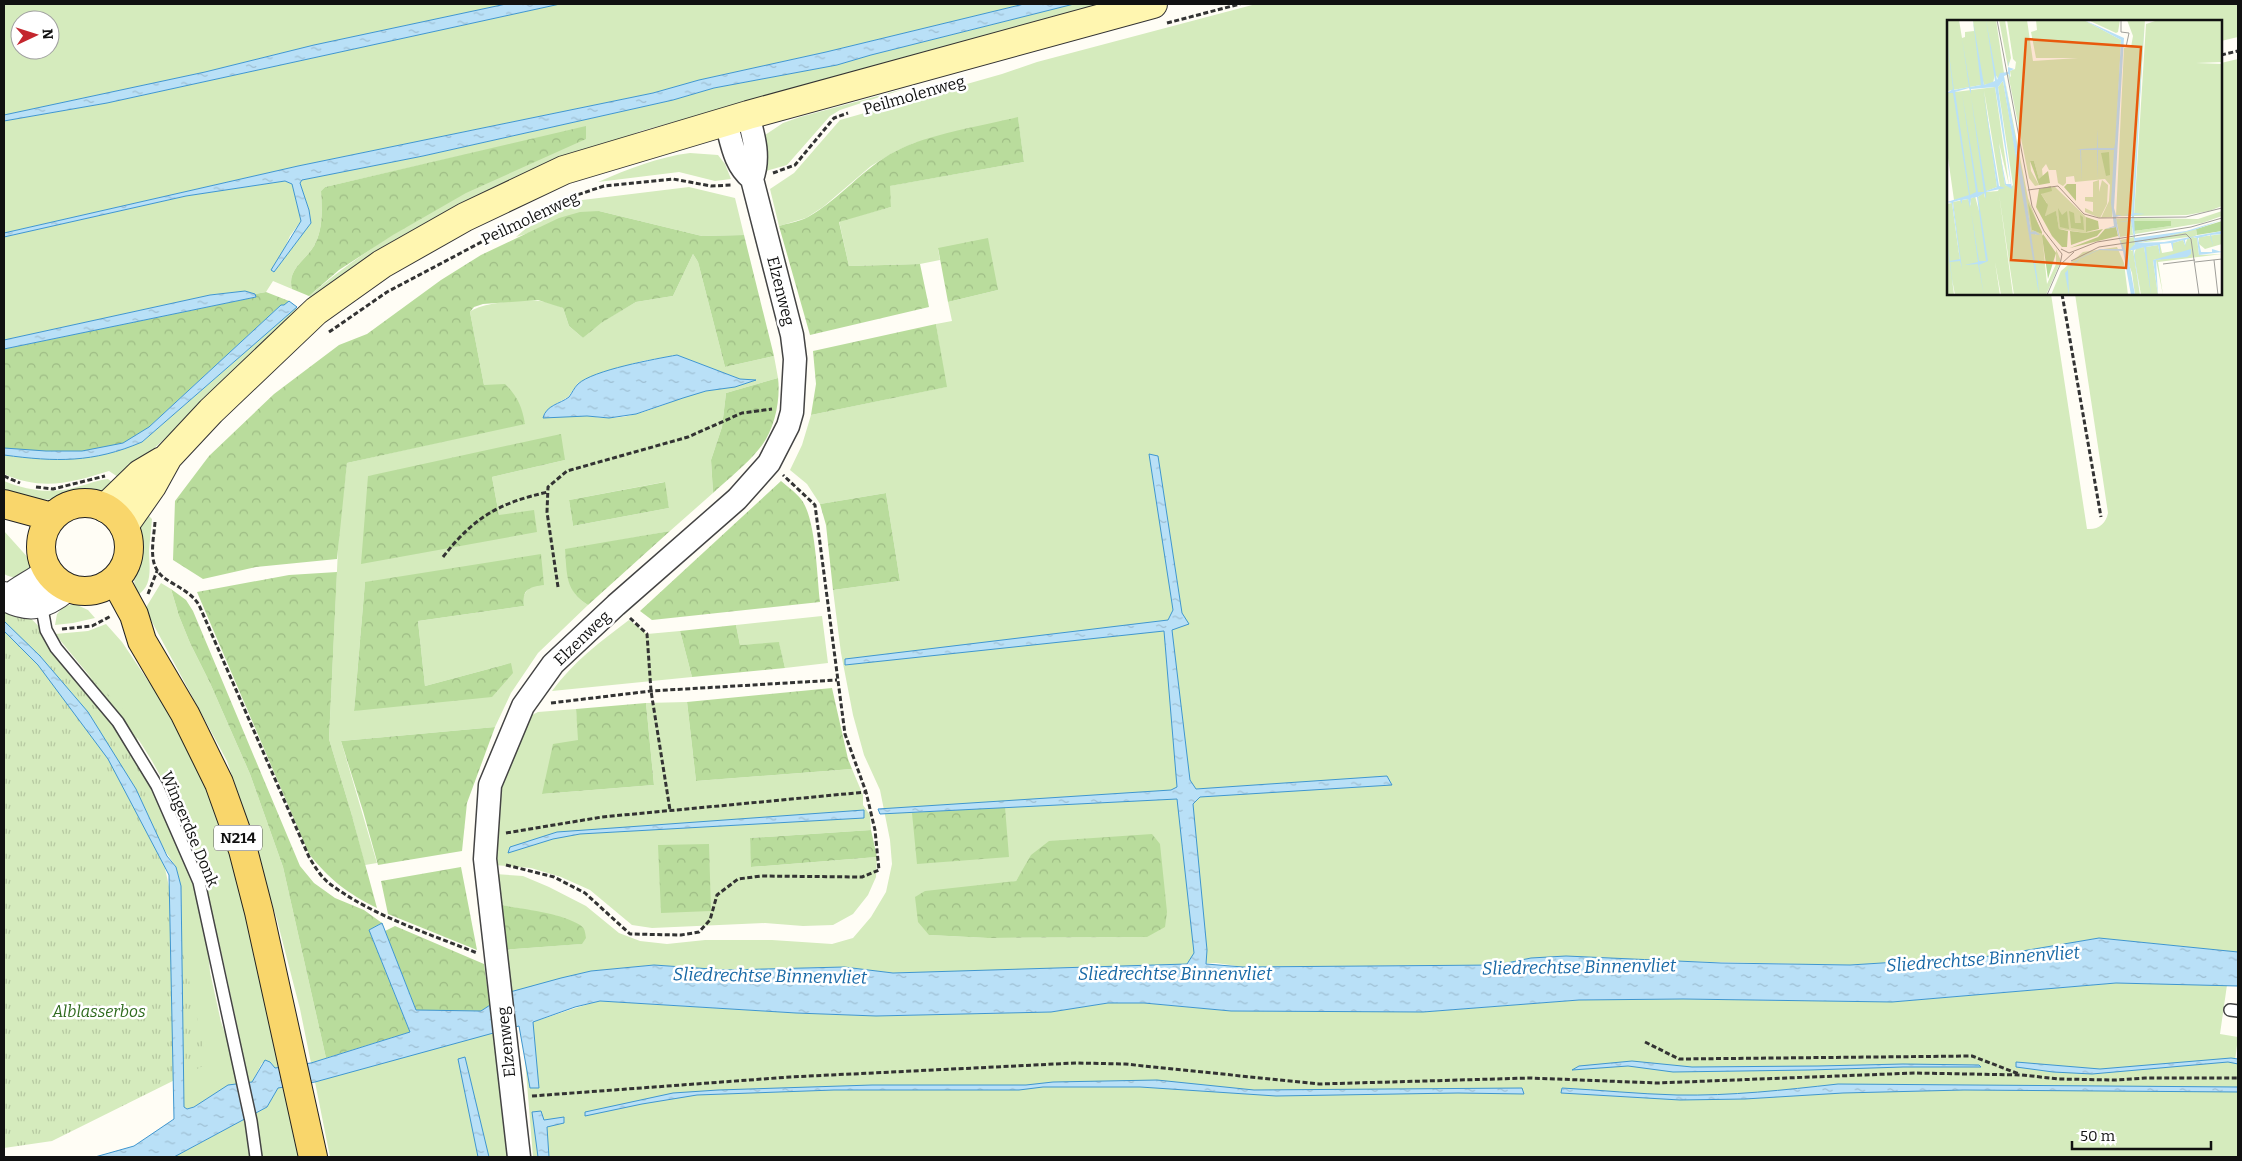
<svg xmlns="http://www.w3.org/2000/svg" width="2242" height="1161" font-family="Bitter,serif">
  <defs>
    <pattern id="forest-crowns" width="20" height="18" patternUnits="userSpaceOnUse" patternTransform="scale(1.25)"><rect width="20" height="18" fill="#b9dc9c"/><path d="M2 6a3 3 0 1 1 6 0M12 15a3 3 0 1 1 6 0" fill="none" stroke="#9ebc85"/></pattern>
    <pattern id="park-tufts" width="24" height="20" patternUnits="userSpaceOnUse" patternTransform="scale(1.25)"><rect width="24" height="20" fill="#d5ebbd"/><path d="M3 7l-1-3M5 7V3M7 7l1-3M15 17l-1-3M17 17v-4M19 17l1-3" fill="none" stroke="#b6c8a1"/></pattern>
    <pattern id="water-ripples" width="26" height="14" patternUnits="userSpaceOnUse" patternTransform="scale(1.25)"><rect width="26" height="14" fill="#b9e0f7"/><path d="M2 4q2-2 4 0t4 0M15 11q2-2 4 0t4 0" fill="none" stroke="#9ebfd3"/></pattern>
  </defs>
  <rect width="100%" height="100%" fill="#fffdf5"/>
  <!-- grass -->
  <path fill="#d5ebbd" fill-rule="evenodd" d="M 4,4 L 506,4 L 314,45 L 205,72 L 4,115 ZM 20,20 L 50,20 L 50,50 L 20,50 Z
    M 560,4 L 1024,4 L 826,52 L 699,80 L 653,93 L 298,166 L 4,233 L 4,121 L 107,103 Z
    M 1074,4 L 1106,4 L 641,131 L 517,179 L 315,302 L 309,296 C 391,226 492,178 586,127 L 325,187 L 321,191 C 322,209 323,226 316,242 C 309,259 286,268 292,289 L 273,281 L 266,292 L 255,294 L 245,291 L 210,295 L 4,340 L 4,237 L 186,196 L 285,181 L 292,184 L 301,221 L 290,236 L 274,272 L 311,223 L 309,210 L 300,183 L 301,180 L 423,156 L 673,100 L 714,88 L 837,65 L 871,55 Z
    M 1256,4 L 2238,4 L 2238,37 L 2221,41 L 2221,21 L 1948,21 L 1948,294 L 2051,294 L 2087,529 C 2099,530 2106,523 2108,513 L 2075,294 L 2221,294 L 2221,63 L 2238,59 L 2238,952 L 2099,938 L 1993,956 L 1850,965 L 1531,958 L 1497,965 L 1243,967 L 1216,963 L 973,972 L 893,973 L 844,967 L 726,970 L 654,965 L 591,971 L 510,992 L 502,950 L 581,944 L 557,916 L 496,904 L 495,874 L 523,876 L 549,887 L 586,906 L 619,933 L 640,941 L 667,944 L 705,940 L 772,940 L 832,944 L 853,938 L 871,917 L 886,892 L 892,864 L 890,840 L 880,790 L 864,755 L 853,715 L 841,653 L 833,590 L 900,581 L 886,493 L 820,504 L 807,484 L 790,470 L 802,445 L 811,415 L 946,387 L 936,324 L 952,321 L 948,302 L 998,290 L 938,249 L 940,260 L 920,264 L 849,266 L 839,221 L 891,207 L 889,186 L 1024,162 L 1018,118 L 914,143 L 896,151 L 871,166 L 823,207 L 806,218 L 779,226 L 770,189 L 794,173 L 840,120 L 1002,74 L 1037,62 ZM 1023,870 L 1147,937 L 988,938 L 929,935 L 1003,884 L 1016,881 Z
    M 907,88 L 840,110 L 830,116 L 787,165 L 766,171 L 765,135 L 783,123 L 800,117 Z
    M 690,153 L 718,155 L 725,164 L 731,179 L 715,181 L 679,172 L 598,182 C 628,169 658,157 690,153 Z
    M 689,187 L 735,198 L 744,235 L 702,236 L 599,211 L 516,237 L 552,206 L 566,202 Z
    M 693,254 L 698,262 L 725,367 L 774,356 L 778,378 L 726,393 L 722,427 L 711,460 L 713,493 L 670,531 L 566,550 C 569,574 565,591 588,605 L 538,653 L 511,693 L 495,727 L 341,741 L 377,863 L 365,865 L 351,812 L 329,739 L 339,528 L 347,463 L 525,423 L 484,385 L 470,312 C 479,303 527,298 540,301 C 548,302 556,305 563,308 L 569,326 L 583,338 L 600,323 L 636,302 L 673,296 ZM 677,355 L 740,379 L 754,380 C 736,388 717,388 698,393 C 669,401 639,418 608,418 C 589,418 570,411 552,406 L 568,397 L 578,383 L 598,374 L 642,361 ZM 565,460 L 492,477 L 499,515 L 368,476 ZM 664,482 L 669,508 L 573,526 L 569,500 ZM 365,582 L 529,587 L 523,597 L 524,606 L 418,621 L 425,686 L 511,663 L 354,711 Z
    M 297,307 L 292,321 L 121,479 L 109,471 C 70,483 43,491 4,474 L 4,455 C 49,461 99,460 142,442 Z
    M 108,479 L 116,485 C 101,493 96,494 80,496 C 44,501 38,502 4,490 L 4,481 C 28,491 52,494 77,487 C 88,484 98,480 108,479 Z
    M 146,513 L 152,519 C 151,529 150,540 149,550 C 149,567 154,586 136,596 C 131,576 137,532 146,513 Z
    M 4,531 L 31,561 L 29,572 C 21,578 14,579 4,574 Z
    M 161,583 L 171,589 L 179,616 L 190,643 L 210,683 L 250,774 L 283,867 L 326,1058 L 311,1063 L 300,1009 L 277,920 L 247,820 L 227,761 L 145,609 Z
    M 75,604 L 88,610 L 95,618 L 73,623 L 55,625 L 57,614 L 64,606 Z
    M 4,612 L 137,758 L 185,856 L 197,895 L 207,936 L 210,972 L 221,1022 L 229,1044 L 238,1084 C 218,1086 206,1105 187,1109 L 184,1107 L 181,886 L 176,867 Z
    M 822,616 L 828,663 L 785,668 L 779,643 L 740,645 L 736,625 Z
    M 629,620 L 647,634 L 680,631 L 692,677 L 552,691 C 573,662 601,641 629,620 Z
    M 106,624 L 122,642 L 177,724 L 232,846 L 283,1067 L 275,1068 L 270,1062 L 262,1063 L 252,1082 L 249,1082 C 225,973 209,859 152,761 C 125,715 88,675 55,634 L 88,631 Z
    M 687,702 L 696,781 L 852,769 L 863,795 L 863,805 L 870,815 L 871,830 L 750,838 L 752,867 L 877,857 L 876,877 L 868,895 L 853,914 L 833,925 L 803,926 L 765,923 L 652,928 L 632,925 L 590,890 L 561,877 L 531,868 L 494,865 L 494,804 L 528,717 L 538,712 L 576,709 L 579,741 L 542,794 L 654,785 L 646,703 Z
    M 2116,983 L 2227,985 L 2220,1034 L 2238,1037 L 2235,1061 L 2238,1061 L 2238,1157 L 533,1157 L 525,1059 L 520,1026 C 547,1018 573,1008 600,1001 L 796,1013 L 876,1016 L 1051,1012 L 1108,1003 L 1144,1003 L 1231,1011 L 1423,1012 L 1579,1000 L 1683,999 L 1892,1002 Z
    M 494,1032 L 508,1157 L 330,1157 L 315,1082 Z
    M 287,1086 L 303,1157 L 174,1157 L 267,1107 L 278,1088 Z"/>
  <!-- forest -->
  <path fill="url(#forest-crowns)" d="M 1018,117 L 1024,162 L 890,186 L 891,207 L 839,222 L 849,266 L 920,264 L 929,307 L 810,335 L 779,226 C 788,223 799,222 808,217 C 840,199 863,168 896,151 C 928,134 982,126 1018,117 Z
    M 586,126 L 586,139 L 466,193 L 393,235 L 339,270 L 309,296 L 292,289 C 286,268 309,259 316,242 C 323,226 322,209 321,191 L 325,187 Z
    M 599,211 L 702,236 L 744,235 L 774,356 L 725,367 L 698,262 L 693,254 L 673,296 L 636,302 L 601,323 L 583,338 L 569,326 L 563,308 L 538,300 L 483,304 L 474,307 L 470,312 L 484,385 L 505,384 C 517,396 522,406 525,424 L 347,463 L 337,559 L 256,567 L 203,579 L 173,560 L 175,501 L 209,456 L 274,394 L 339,345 L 367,334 L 441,280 L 481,255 L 559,218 L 580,212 Z
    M 988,238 L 998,290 L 948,302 L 938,248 Z
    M 266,292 L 289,301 L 284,306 L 281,305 L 149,427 C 141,433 132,440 123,443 C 91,456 37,454 4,448 L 4,349 L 256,297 L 255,294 Z
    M 936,324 L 947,387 L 811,415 L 816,384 L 813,351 Z
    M 778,378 C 781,400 774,432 759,449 C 746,465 728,479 713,493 L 711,460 L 722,427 L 726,393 Z
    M 561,434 L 565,460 L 492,477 L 499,515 L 534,510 L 537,532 L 361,564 L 368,476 Z
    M 781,481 C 788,487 798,494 803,502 C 816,523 817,577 820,602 L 652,620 L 640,611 Z
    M 665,482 L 669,508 L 573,526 L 569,500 Z
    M 886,493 L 900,581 L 833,590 L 826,525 L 820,504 Z
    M 670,531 L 588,605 C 565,591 567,574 565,549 Z
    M 541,554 L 544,585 C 529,587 522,589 524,606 L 418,621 L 425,686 L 511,663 L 513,673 L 492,697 L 354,711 L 365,582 Z
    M 337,572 L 329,739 L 351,812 L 377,908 C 347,893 330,880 309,854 L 197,592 L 289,575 Z
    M 171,589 L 186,600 L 193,611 L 300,866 L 314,883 L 335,898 L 364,910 L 382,923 L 369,930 L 410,1032 L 326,1058 L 283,867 L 250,774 L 210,683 L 190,643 L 179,616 Z
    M 736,625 L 740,645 L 779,642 L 785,668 L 692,677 L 680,631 Z
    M 832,688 L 848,759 L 852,769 L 696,781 L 687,702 Z
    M 646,703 L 654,785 L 542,794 L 553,744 L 578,740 L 576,709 Z
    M 495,727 L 467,803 L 462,851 L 378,865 L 363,811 L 341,741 Z
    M 1005,807 L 1009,857 L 917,864 L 912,813 Z
    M 871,830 L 877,857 L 751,867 L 750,838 Z
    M 1152,834 L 1160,844 L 1167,912 L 1165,927 L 1147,937 L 988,938 L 929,935 L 918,922 L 915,897 L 925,891 L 1016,881 L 1031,855 L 1049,841 Z
    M 709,844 L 711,911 L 661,913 L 658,845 Z
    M 461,867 L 477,950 L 388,914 L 381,881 Z
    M 496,904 C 520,909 559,912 580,925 C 585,928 585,932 586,938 L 582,944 L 502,950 Z
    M 395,926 L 484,964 L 490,1007 L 481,1011 L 416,1010 L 385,931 Z"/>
  <!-- park -->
  <path fill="url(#park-tufts)" d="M 4,592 L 133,719 L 207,1064 L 52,1141 L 4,1148 Z"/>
  <!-- water -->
  <path fill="url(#water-ripples)" stroke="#3f96cf" d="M 506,4 L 560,4 L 107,103 L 4,121 L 4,115 L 205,72 L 314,45 Z
    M 1024,4 L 1074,4 L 871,55 L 837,65 L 714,88 L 673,100 L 423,156 L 302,180 L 300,183 L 309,210 L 311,223 L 274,272 L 271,270 L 301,221 L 292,184 L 285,181 L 186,196 L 4,237 L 4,233 L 298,166 L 653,93 L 699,80 L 826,52 Z
    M 245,291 L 255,294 L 256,297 L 4,349 L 4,340 L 210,295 Z
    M 289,301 L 297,307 L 142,442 C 93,463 56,462 4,455 L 4,448 L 46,451 L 82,451 L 123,443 L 149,427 L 281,305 L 284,305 Z
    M 677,355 L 740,379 L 756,380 L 735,387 L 706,391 L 683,398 L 636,414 L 609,418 L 587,416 L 543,418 C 546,405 560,404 569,397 C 572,393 574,388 578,384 C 593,370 655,359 677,355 Z
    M 1149,454 L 1158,456 L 1182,613 L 1189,624 L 1172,630 L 1190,780 L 1196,789 L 1387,776 L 1392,785 L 1200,797 L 1193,804 L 1207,950 L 1206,964 L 1243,967 L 1497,965 L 1531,958 L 1566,956 L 1721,963 L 1850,965 L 1993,956 L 2099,938 L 2238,952 L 2238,986 L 2116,983 L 1892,1002 L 1683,999 L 1579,1000 L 1423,1012 L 1231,1011 L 1144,1003 L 1108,1003 L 1051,1012 L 876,1016 L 796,1013 L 600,1001 L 575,1007 L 533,1022 L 539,1088 L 530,1088 L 519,1026 L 315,1082 L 278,1088 L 267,1107 L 174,1157 L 95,1157 L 134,1146 L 174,1119 L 169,875 L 108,759 L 38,665 L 4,631 L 4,621 L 40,656 L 88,712 L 136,789 L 167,856 L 176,867 L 181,886 L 184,1107 L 187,1109 L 194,1107 L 228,1085 L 252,1082 L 265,1060 L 270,1062 L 275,1068 L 311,1063 L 410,1032 L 369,930 L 382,923 L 416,1010 L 481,1011 L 510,992 L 561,978 L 591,971 L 654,965 L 726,970 L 844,967 L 893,973 L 1187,964 L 1194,953 L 1177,799 L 880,814 L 878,809 L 1171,790 L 1177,787 L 1164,631 L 845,665 L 845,659 L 1168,620 L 1173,610 Z
    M 864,810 L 864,818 L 580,834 L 553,839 L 508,853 L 510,847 L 557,832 Z
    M 465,1057 L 489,1157 L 478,1157 L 458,1059 Z
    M 2231,1058 L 2238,1059 L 2238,1064 L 2228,1062 L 2092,1074 L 2053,1072 L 2016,1067 L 2016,1062 L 2100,1069 Z
    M 1632,1061 L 1692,1067 L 1818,1066 L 1903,1064 L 1979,1065 L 1981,1067 L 1903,1067 L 1810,1070 L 1673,1072 L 1628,1066 L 1572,1070 L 1579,1066 Z
    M 1157,1080 L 1254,1090 L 1522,1088 L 1524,1094 L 1458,1093 L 1276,1096 L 1140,1087 L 1043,1087 L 1019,1090 L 834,1090 L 697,1095 L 642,1104 L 585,1116 L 585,1112 L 673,1093 L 718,1090 L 872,1085 L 1026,1085 L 1053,1082 Z
    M 1838,1084 L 2238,1087 L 2238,1092 L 1964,1090 L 1843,1093 L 1745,1099 L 1680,1100 L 1561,1093 L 1562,1088 C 1600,1090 1638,1094 1677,1095 C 1731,1096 1784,1090 1838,1084 Z
    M 541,1111 L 544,1120 L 564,1117 L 564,1123 L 547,1127 L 549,1157 L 538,1157 L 532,1112 Z"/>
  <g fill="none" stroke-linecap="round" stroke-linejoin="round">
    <!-- service casing -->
    <g stroke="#444" stroke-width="14">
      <path id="service" d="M 41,603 L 46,630 L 56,648 L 118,722 L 157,786 L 199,882 L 251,1121 L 256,1157
        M 2230,1010 L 2238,1011"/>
    </g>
    <!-- minor casing -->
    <g stroke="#444" stroke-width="25">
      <path id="minor" d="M 748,115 C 754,137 760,158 752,179
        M 519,1157 L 485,859 L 490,785 L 523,706 L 553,664 L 616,605 L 737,499 L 769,463 L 788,426 L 792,412 L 795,359 L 792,335 L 752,179 C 734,164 732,143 726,122"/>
    </g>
    <!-- tertiary casing -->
    <g stroke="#444" stroke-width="30">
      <path id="tertiary" d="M 4,596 C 29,610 44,606 66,588
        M 9,599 C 21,588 36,583 48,572"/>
    </g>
    <!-- secondary casing -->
    <g stroke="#333" stroke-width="30">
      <path id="secondary" d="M 105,508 L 140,474 L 162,461
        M 124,526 L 152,486 L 168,457 L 211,411 L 316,311 L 382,264 L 465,217 L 564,170 L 748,115 L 1153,4"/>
    </g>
    <!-- primary casing -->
    <g stroke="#222" stroke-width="30">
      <path id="primary" d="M41 547a44 44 0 1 1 88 0a44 44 0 1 1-88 0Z
        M 4,504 L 52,517
        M 115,580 L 134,615 L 142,641 L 185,714 L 219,783 L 243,850 L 259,912 L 313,1157"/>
    </g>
    <!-- path -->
    <path stroke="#333" stroke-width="3" stroke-dasharray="5 2.5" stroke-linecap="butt" d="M 1167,23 L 1240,4
      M 2221,55 L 2238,51
      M 773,173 L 795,165 L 834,118 L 848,113
      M 2062,294 L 2101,517
      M 329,332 L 387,292 L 559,201 L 604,186 L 673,179 L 711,186 L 731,185
      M 4,476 L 20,483
      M 36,487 L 53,489 L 105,476
      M 155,522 C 154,537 149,557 157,570 C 164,583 188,587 199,605 L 309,857 C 315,867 321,877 330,884 C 373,916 427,933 477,953
      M 443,557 C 474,517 499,503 548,492
      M 558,587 L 547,512 L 548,487 L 567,471 L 688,437 L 742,413 L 772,409
      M 148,594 L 157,571
      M 630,618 L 647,634 L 651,691 L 670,810
      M 62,629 L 92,626 L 111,616
      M 551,703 L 651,691 L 837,680
      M 506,833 L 602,817 L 866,792
      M 506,865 L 554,877 L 585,893 L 630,934 L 681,935 L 699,932 L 710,920 L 717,895 L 738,879 L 761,876 L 862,877 L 879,870 L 875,830 L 866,792 L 845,734 L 815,505 L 783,475
      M 1645,1042 L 1679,1059 L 1972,1056 L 2019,1074
      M 532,1096 L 790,1077 L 1076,1063 L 1125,1064 L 1319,1084 L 1530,1078 L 1657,1083 L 1915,1073 L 2022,1075 L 2059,1079 L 2115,1080 L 2145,1078 L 2238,1078"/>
    <!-- service -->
    <use href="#service" stroke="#fff" stroke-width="11"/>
    <!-- minor -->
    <use href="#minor" stroke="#fff" stroke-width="22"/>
    <!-- tertiary -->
    <use href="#tertiary" stroke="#fff" stroke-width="28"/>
    <!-- secondary -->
    <use href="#secondary" stroke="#fff6b0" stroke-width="28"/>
    <!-- primary -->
    <use href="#primary" stroke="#f9d66b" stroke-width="28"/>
  </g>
  <g text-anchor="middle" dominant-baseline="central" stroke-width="5" stroke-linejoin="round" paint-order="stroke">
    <!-- shield labels -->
    <rect fill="#fff" stroke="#585858" stroke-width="1" x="214" y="825.5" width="48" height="25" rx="4"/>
    <g font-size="15" font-weight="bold" fill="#111">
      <text x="238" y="838">N214</text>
    </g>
    <!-- street labels -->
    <g font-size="16" fill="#111" stroke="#fff">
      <text transform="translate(914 95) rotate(-16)">Peilmolenweg</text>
      <text transform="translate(530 218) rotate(-25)">Peilmolenweg</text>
      <text transform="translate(781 291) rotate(76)">Elzenweg</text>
      <text transform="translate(582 638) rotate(-44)">Elzenweg</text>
      <text transform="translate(190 829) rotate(67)">Wingerdse Donk</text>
      <text transform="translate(506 1042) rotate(-96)">Elzenweg</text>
    </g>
    <!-- park labels -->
    <g font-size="16" font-style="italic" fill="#2f6b1f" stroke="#fff">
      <text x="99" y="1011">Alblasserbos</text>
    </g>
    <!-- water labels -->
    <g font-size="18" font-style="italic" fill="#1768a6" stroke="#fff">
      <text transform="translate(1983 959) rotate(-4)">Sliedrechtse Binnenvliet</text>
      <text transform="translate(1579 967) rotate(-1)">Sliedrechtse Binnenvliet</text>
      <text x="1175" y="974">Sliedrechtse Binnenvliet</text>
      <text transform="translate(770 976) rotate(1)">Sliedrechtse Binnenvliet</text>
    </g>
  </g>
  <!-- overview -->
  <g transform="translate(1947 20)">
    <rect width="275" height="275" fill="#fffdf5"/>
    <path d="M 0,0 L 12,0 L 15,18 L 18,17 L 18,12 L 27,11 L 26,0 L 49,0 L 57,53 L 52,60 L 48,54 L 46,63 L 37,65 L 36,61 L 34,65 L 0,71 ZM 52,0 L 58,0 L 64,38 L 61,47 ZM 60,0 L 80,0 L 86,41 L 131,38 L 89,38 L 84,12 L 90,10 L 89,0 L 137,0 L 174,20 L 165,197 L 154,198 L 162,181 L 163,165 L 158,159 L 128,162 L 127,156 L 119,157 L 119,163 L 116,166 L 111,163 L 109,150 L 102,150 L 99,144 L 95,149 L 96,159 L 92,159 L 87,141 L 83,141 L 84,151 L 92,165 L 88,166 L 82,158 L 61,54 L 64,57 L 63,51 L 68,49 L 69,42 L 66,39 ZM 141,0 L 173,0 L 171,12 L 169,13 ZM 180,0 L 198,0 L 185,196 L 169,196 L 177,28 L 184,27 L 186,16 ZM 211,0 L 275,0 L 275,42 L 249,43 L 275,44 L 275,186 L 262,191 L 240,195 L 187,196 L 199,4 ZM 57,55 L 81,178 L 93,209 L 86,196 L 85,210 L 95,214 L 100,264 L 109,244 L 109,229 L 114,241 L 99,275 L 67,275 L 52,174 L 66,275 L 54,275 L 48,242 L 53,275 L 8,275 L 5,259 L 7,275 L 0,275 L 0,184 L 5,183 L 14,248 L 6,182 L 21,179 L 24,186 L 23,179 L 28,176 L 32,191 L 31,177 L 36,173 L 7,180 L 0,131 L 0,73 L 48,67 L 62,165 L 52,123 L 58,165 L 64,167 L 66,165 L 51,67 L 56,61 L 84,220 L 84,213 L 91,215 L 84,212 ZM 37,70 L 53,166 L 51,171 L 39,172 L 38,178 L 37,172 L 50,167 ZM 152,160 L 152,172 L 155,160 L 161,165 L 160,184 L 153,198 L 138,192 L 138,188 L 146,192 L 146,182 L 138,181 L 138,177 L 146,177 L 146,162 ZM 107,166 L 139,197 L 140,212 L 152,210 L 139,213 L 112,209 L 109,192 L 98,196 L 100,183 L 94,174 ZM 275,191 L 275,196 L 255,203 L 188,214 L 187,211 L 224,206 L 224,202 L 186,201 L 187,198 L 251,199 ZM 184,198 L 186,215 L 173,217 L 169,199 ZM 249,209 L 250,215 L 246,217 L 250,218 L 252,235 L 275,234 L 211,242 L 216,275 L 209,240 L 241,234 L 206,240 L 211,275 L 194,275 L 187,235 L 189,228 L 197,227 L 198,233 L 199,227 L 211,225 L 213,234 L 213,224 L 215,233 L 226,231 L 226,223 L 236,220 L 238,225 L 241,217 L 190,223 ZM 187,217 L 188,224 L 184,231 L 186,230 L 193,275 L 188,275 L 185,253 L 173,220 Z" fill="#d5ebbd" fill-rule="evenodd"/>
    <path d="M 162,132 L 163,155 L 159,156 L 154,133 ZM 83,141 L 87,141 L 92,159 L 101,151 L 103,163 L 92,165 ZM 120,164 L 129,164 L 129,181 L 117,167 ZM 104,166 L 105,171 L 94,174 L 101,185 L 98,196 L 109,191 L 112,209 L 121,211 L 120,227 L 115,227 L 105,216 L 89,187 L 92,169 ZM 81,183 L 95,212 L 95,214 L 85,210 ZM 111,188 L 115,195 L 120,191 L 122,209 L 113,207 ZM 122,191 L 127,193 L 128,203 L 134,203 L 133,195 L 136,197 L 137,210 L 124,208 ZM 139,197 L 151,201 L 152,209 L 139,212 ZM 186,201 L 224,201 L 224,206 L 187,211 ZM 275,201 L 275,211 L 250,215 L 249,209 ZM 169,207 L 171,216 L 123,228 L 151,217 L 158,209 ZM 156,209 L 150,216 L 124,225 L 123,211 L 139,213 ZM 96,214 L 109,233 L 101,259 L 95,216 Z" fill="#b9dc9c"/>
    <path d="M 275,214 L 275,224 L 258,229 L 252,224 L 252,217 Z" fill="#d5ebbd"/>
    <path d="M 170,227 L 177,243 L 181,275 L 104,275 L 114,251 L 136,232 Z" fill="#d5ebbd"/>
    <path d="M 26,0 L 37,65 L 48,61 L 39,0 L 50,60 L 53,53 L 61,52 L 61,43 L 62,41 L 61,47 L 67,49 L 63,51 L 63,59 L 62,54 L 57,56 L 76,158 L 84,212 L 88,211 L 93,215 L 84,214 L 91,263 L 92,275 L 56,61 L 51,67 L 65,169 L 58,165 L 51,123 L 59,164 L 64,164 L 48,67 L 24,69 L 24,74 L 22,68 L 8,72 L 23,175 L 29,172 L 15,73 L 31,172 L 37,172 L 24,76 L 39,171 L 50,167 L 36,70 L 52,166 L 58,168 L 39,172 L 39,179 L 37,173 L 31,177 L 41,241 L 32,245 L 37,275 L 31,244 L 17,245 L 31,242 L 24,190 L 32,241 L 39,241 L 30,177 L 24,178 L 23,188 L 21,179 L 15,180 L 15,184 L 13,180 L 6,182 L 15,249 L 13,241 L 3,242 L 7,275 L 0,223 L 3,241 L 13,239 L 5,183 L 0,182 L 22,175 L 6,73 L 0,73 L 6,69 L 0,20 L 7,70 L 22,67 L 15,18 L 23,67 L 34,65 ZM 137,0 L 177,18 L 167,188 L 169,195 L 175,195 L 169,197 L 173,220 L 181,236 L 188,275 L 184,275 L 176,231 L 152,230 L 134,238 L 121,250 L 122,275 L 118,253 L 128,242 L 135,237 L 153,229 L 175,229 L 169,207 L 158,209 L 167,206 L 164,183 L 167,130 L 151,130 L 150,159 L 150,130 L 134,130 L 135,162 L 133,129 L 117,130 L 150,128 L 151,109 L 151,128 L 167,128 L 168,124 L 174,20 ZM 197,5 L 187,193 L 198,194 L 187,195 L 188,218 L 239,211 L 275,200 L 247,210 L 190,223 L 217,222 L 275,211 L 275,214 L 264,215 L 266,226 L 263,215 L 251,218 L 254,232 L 265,232 L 265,229 L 275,232 L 252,235 L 250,218 L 246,217 L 238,220 L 239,227 L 236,220 L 226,223 L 226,231 L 224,223 L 213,224 L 213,235 L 211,225 L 199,227 L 204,275 L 197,227 L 187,230 L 193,275 L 186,230 L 182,230 L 188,224 L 184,201 L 172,202 L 184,200 L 185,196 L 177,195 L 185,194 ZM 244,229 L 244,234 L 240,237 L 209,240 L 211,275 L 206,240 Z" fill="#b9e0f7"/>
    <path fill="none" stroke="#a09f9a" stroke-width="1" d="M 50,0 L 85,186 L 97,211 L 115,234 L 113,245M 174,0 L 174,12 L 182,13 L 179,27M 81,170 L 111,166 L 137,194 L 152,198 L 239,197 L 275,188M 114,229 L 122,233 L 150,222 L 244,207 L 275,198M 267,240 L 271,275M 124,241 L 152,227 L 239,214 L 244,219 L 252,275M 248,242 L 275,239M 216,244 L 248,240M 100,275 L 113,245 L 127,232"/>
    <path fill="#e8590c" fill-opacity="0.15" stroke="#e8590c" stroke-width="2.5" d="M 79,19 L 194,27 L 179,248 L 64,240 Z"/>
    <rect width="275" height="275" fill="none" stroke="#111" stroke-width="2.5"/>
  </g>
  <!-- border -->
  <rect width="2242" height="1161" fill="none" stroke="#111111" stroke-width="10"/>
  <!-- north arrow -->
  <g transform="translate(35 35) rotate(86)"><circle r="24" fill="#ffffff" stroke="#a0a0a0"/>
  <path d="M0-4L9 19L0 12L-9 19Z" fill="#c4262e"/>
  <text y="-8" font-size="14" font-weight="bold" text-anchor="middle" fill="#111111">N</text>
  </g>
  <!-- scale -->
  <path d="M2072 1141v8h139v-8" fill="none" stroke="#111111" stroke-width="2.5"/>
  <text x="2080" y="1141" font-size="15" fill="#111111" stroke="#ffffff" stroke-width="4" paint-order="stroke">50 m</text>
</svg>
